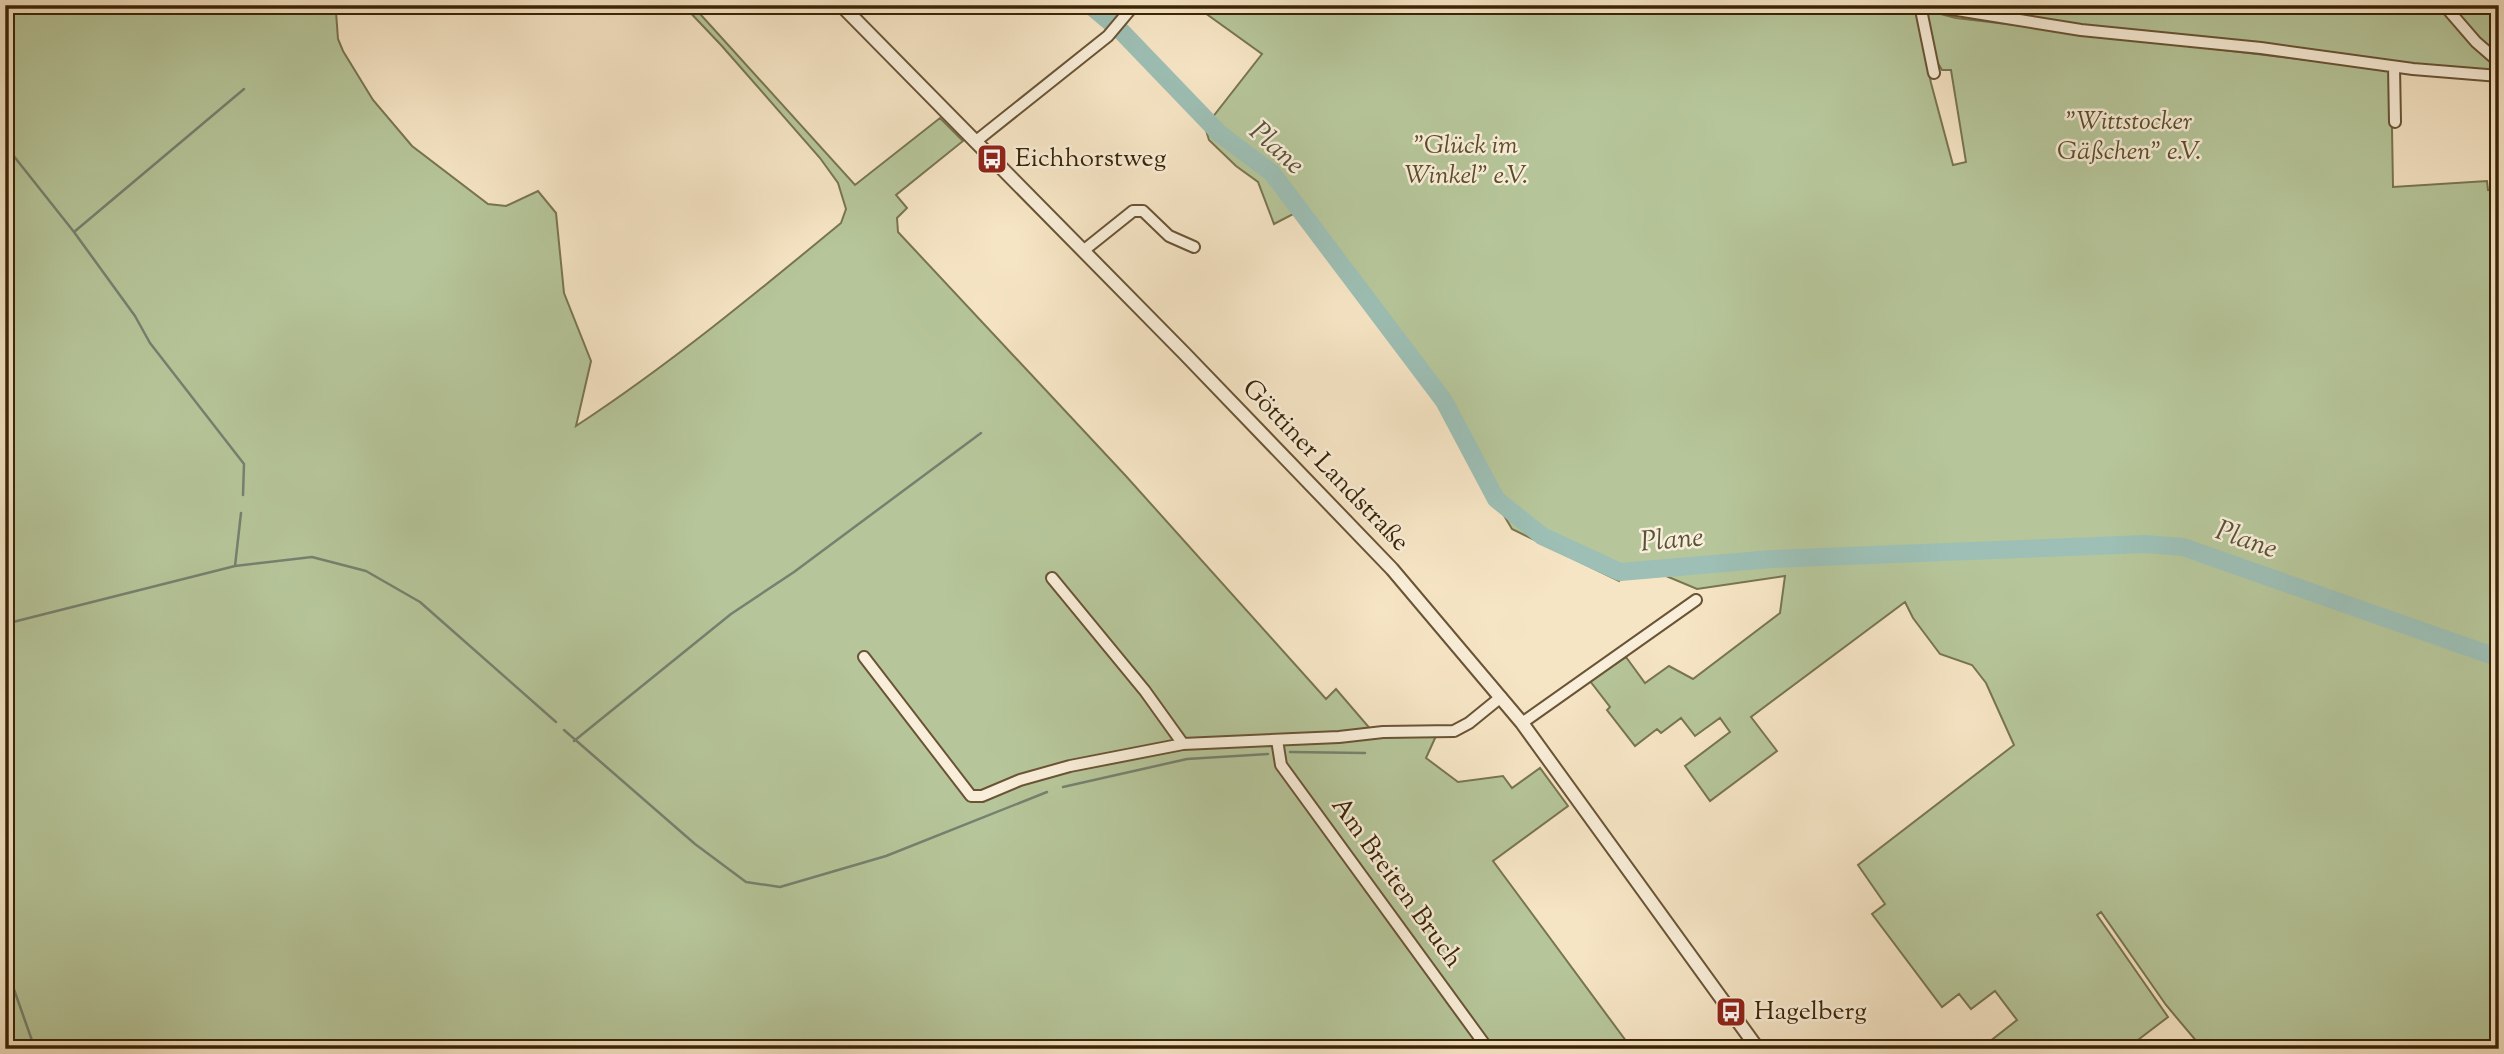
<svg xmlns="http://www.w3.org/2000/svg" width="2504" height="1054" font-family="'Sorts Mill Goudy',serif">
  <rect width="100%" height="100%" fill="#f6e5c5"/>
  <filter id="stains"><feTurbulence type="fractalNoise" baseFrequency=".00286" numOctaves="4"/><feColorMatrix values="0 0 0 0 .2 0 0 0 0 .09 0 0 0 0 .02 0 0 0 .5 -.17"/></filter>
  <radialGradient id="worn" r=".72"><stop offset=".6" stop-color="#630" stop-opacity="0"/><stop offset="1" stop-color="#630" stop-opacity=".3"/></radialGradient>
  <!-- green -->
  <path fill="#b6c69a" stroke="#787550" stroke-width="2" d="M 5,5 L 344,5 L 336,12 L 338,39 L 343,51 L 373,100 L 412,146 L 488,204 L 506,206 L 538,191 L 556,213 L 564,293 L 591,361 L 576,426 C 669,365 755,294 841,223 L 846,209 L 838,183 L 820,158 L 721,45 L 683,5 L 692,5 L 855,185 L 940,118 L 963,141 L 896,195 L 907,208 L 897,218 L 898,232 L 1125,475 L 1326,699 L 1336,689 L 1378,738 L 1436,736 L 1426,758 L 1458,782 L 1503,776 L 1512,788 L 1540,768 L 1568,806 L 1493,861 L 1632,1049 L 5,1049 Z
    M 1086,5 L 1127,5 L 1111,26 Z
    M 1194,5 L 1913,5 L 1916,10 L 1931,83 L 1953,165 L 1966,162 L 1951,70 L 1942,70 L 1936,60 L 1927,13 L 1929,11 L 1956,18 L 2391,70 L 2393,187 L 2487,181 L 2488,190 L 2499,190 L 2499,656 L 2184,546 L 2144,544 L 2183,548 L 2499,659 L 2499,1049 L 2203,1049 L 2166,1005 L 2101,912 L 2097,915 L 2168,1017 L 2126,1049 L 1980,1049 L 2017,1020 L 1995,991 L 1971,1009 L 1959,994 L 1942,1007 L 1872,914 L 1885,904 L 1858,865 L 2014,745 L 1986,683 L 1972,665 L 1940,654 L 1913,618 L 1905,602 L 1751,717 L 1777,751 L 1710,801 L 1685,766 L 1730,732 L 1720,718 L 1695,736 L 1681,718 L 1661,733 L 1657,729 L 1635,746 L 1607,710 L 1610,707 L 1590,681 L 1626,657 L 1645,683 L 1669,666 L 1693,679 L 1780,613 L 1785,576 L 1697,589 L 1659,573 L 1624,573 L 1619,581 L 1512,529 L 1434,397 L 1372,310 L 1295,213 L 1274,224 L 1258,182 L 1236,166 L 1209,140 L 1205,127 L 1262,54 Z
    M 1956,5 L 2499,5 L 2499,66 L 2491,72 L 2402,63 L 2366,57 L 2072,24 Z"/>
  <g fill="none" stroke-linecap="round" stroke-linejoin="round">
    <!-- stream -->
    <path stroke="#76816f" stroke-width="2.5" d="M 5,145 L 74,232 L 135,316 L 150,343 L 244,464 L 243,495
      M 74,232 L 244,89
      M 235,566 L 312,557 L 366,571 L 420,602 L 556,722
      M 5,624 L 235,566 L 241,513
      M 564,730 L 695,844 L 746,882 L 780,887 L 886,856 L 1047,792
      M 574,741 L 731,614 L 794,572 L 981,433
      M 1290,752 L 1365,753
      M 1063,787 L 1187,759 L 1268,754
      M 5,964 L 35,1049"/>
    <!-- river -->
    <path stroke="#9dbfb5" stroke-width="18" d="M 1090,5 L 1122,32 L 1220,134 L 1272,173 L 1444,401 L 1496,499 L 1542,536 L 1620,572 L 1772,559 L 2144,544 L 2183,547 L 2499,658"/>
    <!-- minor casing -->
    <g stroke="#6a5435" stroke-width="14">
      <path id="minor" d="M 1920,5 L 1934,73
        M 1926,5 L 2081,30 L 2261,48 L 2413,69 L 2499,76
        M 2444,5 L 2476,42 L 2499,62
        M 2394,67 L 2395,122
        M 975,142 L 1108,36 L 1134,5
        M 1083,251 L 1133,211 L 1143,211 L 1169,236 L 1194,247
        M 1052,578 L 1145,691 L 1183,744
        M 864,657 L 971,796 L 982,796 L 1020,780 L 1070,766 L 1183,744 L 1339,737 L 1383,732 L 1454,731 L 1469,723 L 1501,697
        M 1522,723 L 1696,600
        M 1277,740 L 1281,765 L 1488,1049"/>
    </g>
    <!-- tertiary casing -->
    <g stroke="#6a5435" stroke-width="16">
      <path id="tertiary" d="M 841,5 L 1184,353 L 1392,569 L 1522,723 L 1758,1049"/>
    </g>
    <!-- minor -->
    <use href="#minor" stroke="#f9eed9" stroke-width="10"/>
    <!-- tertiary -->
    <use href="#tertiary" stroke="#f9eed9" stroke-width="12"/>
  </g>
  <!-- icons -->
  <defs>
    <g id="bus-square" transform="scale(1.575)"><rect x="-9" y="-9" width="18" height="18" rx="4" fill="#8f2418" stroke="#f9eed9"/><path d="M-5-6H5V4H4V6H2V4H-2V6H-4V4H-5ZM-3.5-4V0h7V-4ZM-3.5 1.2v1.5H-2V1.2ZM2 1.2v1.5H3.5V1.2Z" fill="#fff"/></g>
  </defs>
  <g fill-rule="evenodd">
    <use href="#bus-square" x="992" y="159"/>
    <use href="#bus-square" x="1731" y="1012"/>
  </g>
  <g text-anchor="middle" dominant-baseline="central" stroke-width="5" stroke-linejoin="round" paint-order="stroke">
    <!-- park labels -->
    <g font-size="26" font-style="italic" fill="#5a4c2a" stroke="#f9eed9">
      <text x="2129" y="122">"Wittstocker<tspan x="2129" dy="30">Gäßchen" e.V.</tspan></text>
      <text x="1466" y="146">"Glück im<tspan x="1466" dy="30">Winkel" e.V.</tspan></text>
    </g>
    <!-- poi labels -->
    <g font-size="26" fill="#3b2405" stroke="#f9eed9" text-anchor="start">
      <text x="1015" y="159">Eichhorstweg</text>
      <text x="1754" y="1012">Hagelberg</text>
    </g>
    <!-- street labels -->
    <g font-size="26" fill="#3b2405" stroke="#f9eed9">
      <text transform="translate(1325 466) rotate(46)">Göttiner Landstraße</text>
      <text transform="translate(1396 883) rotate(54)">Am Breiten Bruch</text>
    </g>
    <!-- water labels -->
    <g font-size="28" font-style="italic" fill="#58523a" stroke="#f9eed9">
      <text transform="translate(1276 149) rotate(42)">Plane</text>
      <text transform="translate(1672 541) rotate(-5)">Plane</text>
      <text transform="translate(2246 541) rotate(19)">Plane</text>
    </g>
  </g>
  <!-- margin -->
  <rect width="2504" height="1054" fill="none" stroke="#f6e5c5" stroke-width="28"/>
  <rect x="7" y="7" width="2490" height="1040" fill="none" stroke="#3b2405" stroke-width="3.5"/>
  <rect x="14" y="14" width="2476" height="1026" fill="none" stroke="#3b2405" stroke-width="2"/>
  <rect width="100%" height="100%" filter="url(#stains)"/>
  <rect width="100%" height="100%" fill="url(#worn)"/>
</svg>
